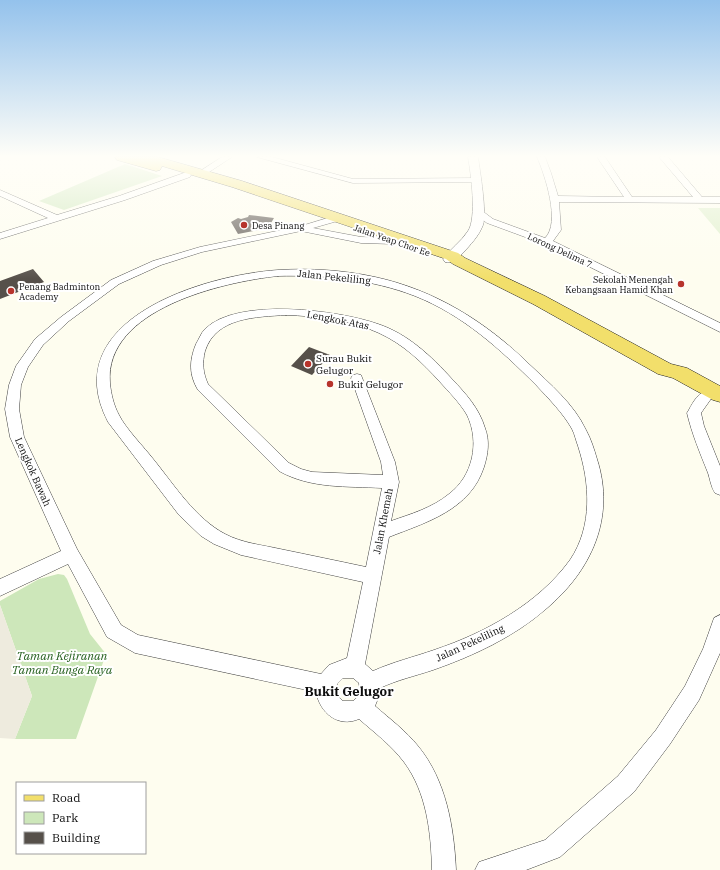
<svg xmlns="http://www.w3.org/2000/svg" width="720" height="870" font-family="'IBM Plex Serif',serif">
  <rect width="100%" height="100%" fill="#fefdef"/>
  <!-- green -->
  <path fill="#cde7ba" d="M 125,164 L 162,176 L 64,210 L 39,201 Z
    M 58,574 L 64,575 L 67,579 L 90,634 L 106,654 L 76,739 L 15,739 L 32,696 L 0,605 L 0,601 L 39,579 Z"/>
  <!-- pitch -->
  <path fill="#dfefcb" d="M 698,208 L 720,208 L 720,234 Z"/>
  <!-- plaza -->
  <path fill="#eeebde" d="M 0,605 L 32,696 L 15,739 L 0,738 Z"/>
  <!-- building -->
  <path fill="#56504a" d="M 249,215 L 274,218 L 268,228 L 238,234 L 231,222 L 238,218 L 241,219 L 248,217 Z
    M 33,269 L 44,282 L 0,299 L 0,281 Z
    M 309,347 L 330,355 L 312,375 L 291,366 Z"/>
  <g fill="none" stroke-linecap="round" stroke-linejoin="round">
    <!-- minor casing -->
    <g stroke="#404040" stroke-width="1">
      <path id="minor" d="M 222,157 L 232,157 L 203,176 L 200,176 L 196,174 Z
        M 257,157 L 272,157 L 353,179 L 477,178 L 481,180 L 477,182 L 353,183 Z
        M 537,157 L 545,157 L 551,173 L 558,196 L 624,197 L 597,157 L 605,157 L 632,197 L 693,197 L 659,157 L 668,157 L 702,197 L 720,197 L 720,203 L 559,202 L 561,230 L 553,241 L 720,323 L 720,332 L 544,244 L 487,223 L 475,214 L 473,212 L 475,210 L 481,210 L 493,219 L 545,238 C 561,223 545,175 537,157 Z
        M 184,173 L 190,173 L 191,175 L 190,177 L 125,200 L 0,239 L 0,233 L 48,218 L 0,196 L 0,190 L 57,215 L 119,196 Z
        M 338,215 L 343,218 L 341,220 L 313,228 L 361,237 L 394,238 L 399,241 L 394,244 L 361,243 L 301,231 L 202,252 L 161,265 L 119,284 L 69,321 L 43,345 L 28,367 L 21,385 L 19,409 L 24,437 L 77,549 L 121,625 L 138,635 L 321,674 L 329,665 L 347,658 L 363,582 L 241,555 L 214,544 L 201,536 L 179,515 L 108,422 C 55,320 204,275 278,270 C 310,268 343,270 375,277 C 435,290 486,322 529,364 C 550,384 574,404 586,430 C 591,439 594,449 597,459 C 616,518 591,571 546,609 C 514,637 473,656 433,670 C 415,676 397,680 380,688 L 379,696 L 375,706 C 390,719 406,731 418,746 C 446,780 454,827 456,870 L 432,870 C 431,833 427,793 404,762 C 391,745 375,733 359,719 C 338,728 320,713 316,692 L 135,653 L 107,637 L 68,564 L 0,596 L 0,579 L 61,551 L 10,437 L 5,409 L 9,385 L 16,366 L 35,339 L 61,317 L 111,280 L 153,261 L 200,247 L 301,226 ZM 278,276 C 325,275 371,279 415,296 C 463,315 500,349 536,385 C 549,399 563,413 572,429 C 575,435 576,441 578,446 C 590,483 593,526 570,560 C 538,604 485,633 434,650 C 414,657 393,662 373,671 L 365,664 L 389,537 C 427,522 470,510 484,467 C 488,454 490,441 485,428 C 479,408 466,394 452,379 C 431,356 408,334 378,324 C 338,310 237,297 205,329 C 201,333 199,339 196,344 C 189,361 189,375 198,390 L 279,471 C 311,489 347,486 382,488 L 366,567 C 338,561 309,555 280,549 C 262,545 242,543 225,534 C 195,518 175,486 154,460 C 144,447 126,429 119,415 C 114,406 111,394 110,383 C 104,309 223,282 278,276 ZM 286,315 C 317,316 351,320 379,333 C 403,344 422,362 440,382 C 449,392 460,403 467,415 C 480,442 473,476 449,494 C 432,508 411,514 391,521 L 399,482 L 395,462 L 361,375 L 357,374 L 353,375 L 351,378 L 381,462 L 383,475 L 312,472 L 301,469 L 289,463 L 208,384 C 203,373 202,363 205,351 C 216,317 256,317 286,315 ZM 343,678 L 353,678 L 359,683 L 360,695 L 353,701 L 343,701 L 336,695 L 337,684 Z
        M 706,391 L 711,393 L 713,396 L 701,413 L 704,426 L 720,466 L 720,495 L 715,493 C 711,487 710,479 708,473 C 700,453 692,434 687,413 C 692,405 696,394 706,391 Z
        M 720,615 L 720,653 L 699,700 L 670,744 L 634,792 L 560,857 L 526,870 L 475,870 L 479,862 L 545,840 L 618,776 L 656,730 L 685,686 L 703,649 L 714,618 Z"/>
    </g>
    <!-- tertiary casing -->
    <g stroke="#404040" stroke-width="1">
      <path id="tertiary" d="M 468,157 L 478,157 C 480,171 487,213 483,225 C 479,236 470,245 463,253 C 457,258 453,264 445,262 L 443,259 C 450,249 461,242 468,231 C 477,218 471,174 468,157 Z"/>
    </g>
    <!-- primary casing -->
    <g stroke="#1e1e1e" stroke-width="1">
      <path id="primary" d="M 115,157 L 158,157 L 242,181 L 458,253 L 465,258 L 545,296 L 671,364 L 687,368 L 720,386 L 720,402 L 713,400 L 673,378 L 658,374 L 533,304 L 453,264 L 446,259 L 232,187 L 162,166 L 160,170 L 156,171 L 117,160 Z"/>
    </g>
    <!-- minor -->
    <use href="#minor" fill="#fff" fill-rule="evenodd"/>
    <!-- tertiary -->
    <use href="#tertiary" fill="#fff" fill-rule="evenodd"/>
    <!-- primary -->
    <use href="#primary" fill="#f2df6b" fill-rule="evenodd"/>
  </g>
  <!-- sky -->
  <linearGradient id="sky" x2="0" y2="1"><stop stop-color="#94c2ec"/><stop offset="0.56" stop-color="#fffef8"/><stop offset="1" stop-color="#fffef8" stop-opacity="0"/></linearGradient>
  <rect width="720" height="279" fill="url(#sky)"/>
  <!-- markers -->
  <g fill="#b7342c" stroke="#fff" stroke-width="1.5">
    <circle cx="244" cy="225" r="4"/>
    <circle cx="681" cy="284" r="4"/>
    <circle cx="11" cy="291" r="4"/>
    <circle cx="308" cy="364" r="4"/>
    <circle cx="330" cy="384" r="4"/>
  </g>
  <g text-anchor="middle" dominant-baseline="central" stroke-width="4" stroke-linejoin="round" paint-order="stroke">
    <!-- far-poi labels -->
    <g font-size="9" fill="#0d0d0d" stroke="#fff" text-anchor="start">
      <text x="252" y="225">Desa Pinang</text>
      <text x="673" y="279" text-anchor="end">Sekolah Menengah<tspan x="673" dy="10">Kebangsaan Hamid Khan</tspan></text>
      <text x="19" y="286">Penang Badminton<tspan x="19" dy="10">Academy</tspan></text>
    </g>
    <!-- far-street labels -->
    <g font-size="9" fill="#0d0d0d" stroke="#fff">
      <text transform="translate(392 240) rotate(19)">Jalan Yeap Chor Ee</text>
      <text transform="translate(560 250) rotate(25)">Lorong Delima 7</text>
    </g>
    <!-- street labels -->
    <g font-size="10" fill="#0d0d0d" stroke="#fff">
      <text transform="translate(334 277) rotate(6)">Jalan Pekeliling</text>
      <text transform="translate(338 320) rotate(11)">Lengkok Atas</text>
      <text transform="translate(33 472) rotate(66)">Lengkok Bawah</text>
      <text transform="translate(383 521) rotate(-79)">Jalan Khemah</text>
      <text transform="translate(470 643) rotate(-25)">Jalan Pekeliling</text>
    </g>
    <!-- poi labels -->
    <g font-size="10" fill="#0d0d0d" stroke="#fff" text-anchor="start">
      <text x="316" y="358">Surau Bukit<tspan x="316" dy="12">Gelugor</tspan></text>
      <text x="338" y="384">Bukit Gelugor</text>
    </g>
    <!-- near-park labels -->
    <g font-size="12" font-style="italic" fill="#286221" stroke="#fff">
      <text x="62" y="655">Taman Kejiranan<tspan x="62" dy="14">Taman Bunga Raya</tspan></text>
    </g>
    <!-- near-neighbourhood labels -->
    <g font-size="13" font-weight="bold" fill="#0d0d0d" stroke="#fff">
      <text x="349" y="691">Bukit Gelugor</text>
    </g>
  </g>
  <!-- legend -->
  <rect x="16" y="782" width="130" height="72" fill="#ffffff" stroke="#9e9e9e"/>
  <rect x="24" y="795" width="20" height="6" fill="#f2df6b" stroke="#9e9e9e"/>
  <text x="52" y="802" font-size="12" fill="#0d0d0d">Road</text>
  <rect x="24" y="812" width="20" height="12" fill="#cde7ba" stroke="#9e9e9e"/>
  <text x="52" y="822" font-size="12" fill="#0d0d0d">Park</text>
  <rect x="24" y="832" width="20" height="12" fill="#56504a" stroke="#9e9e9e"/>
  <text x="52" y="842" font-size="12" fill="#0d0d0d">Building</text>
</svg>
